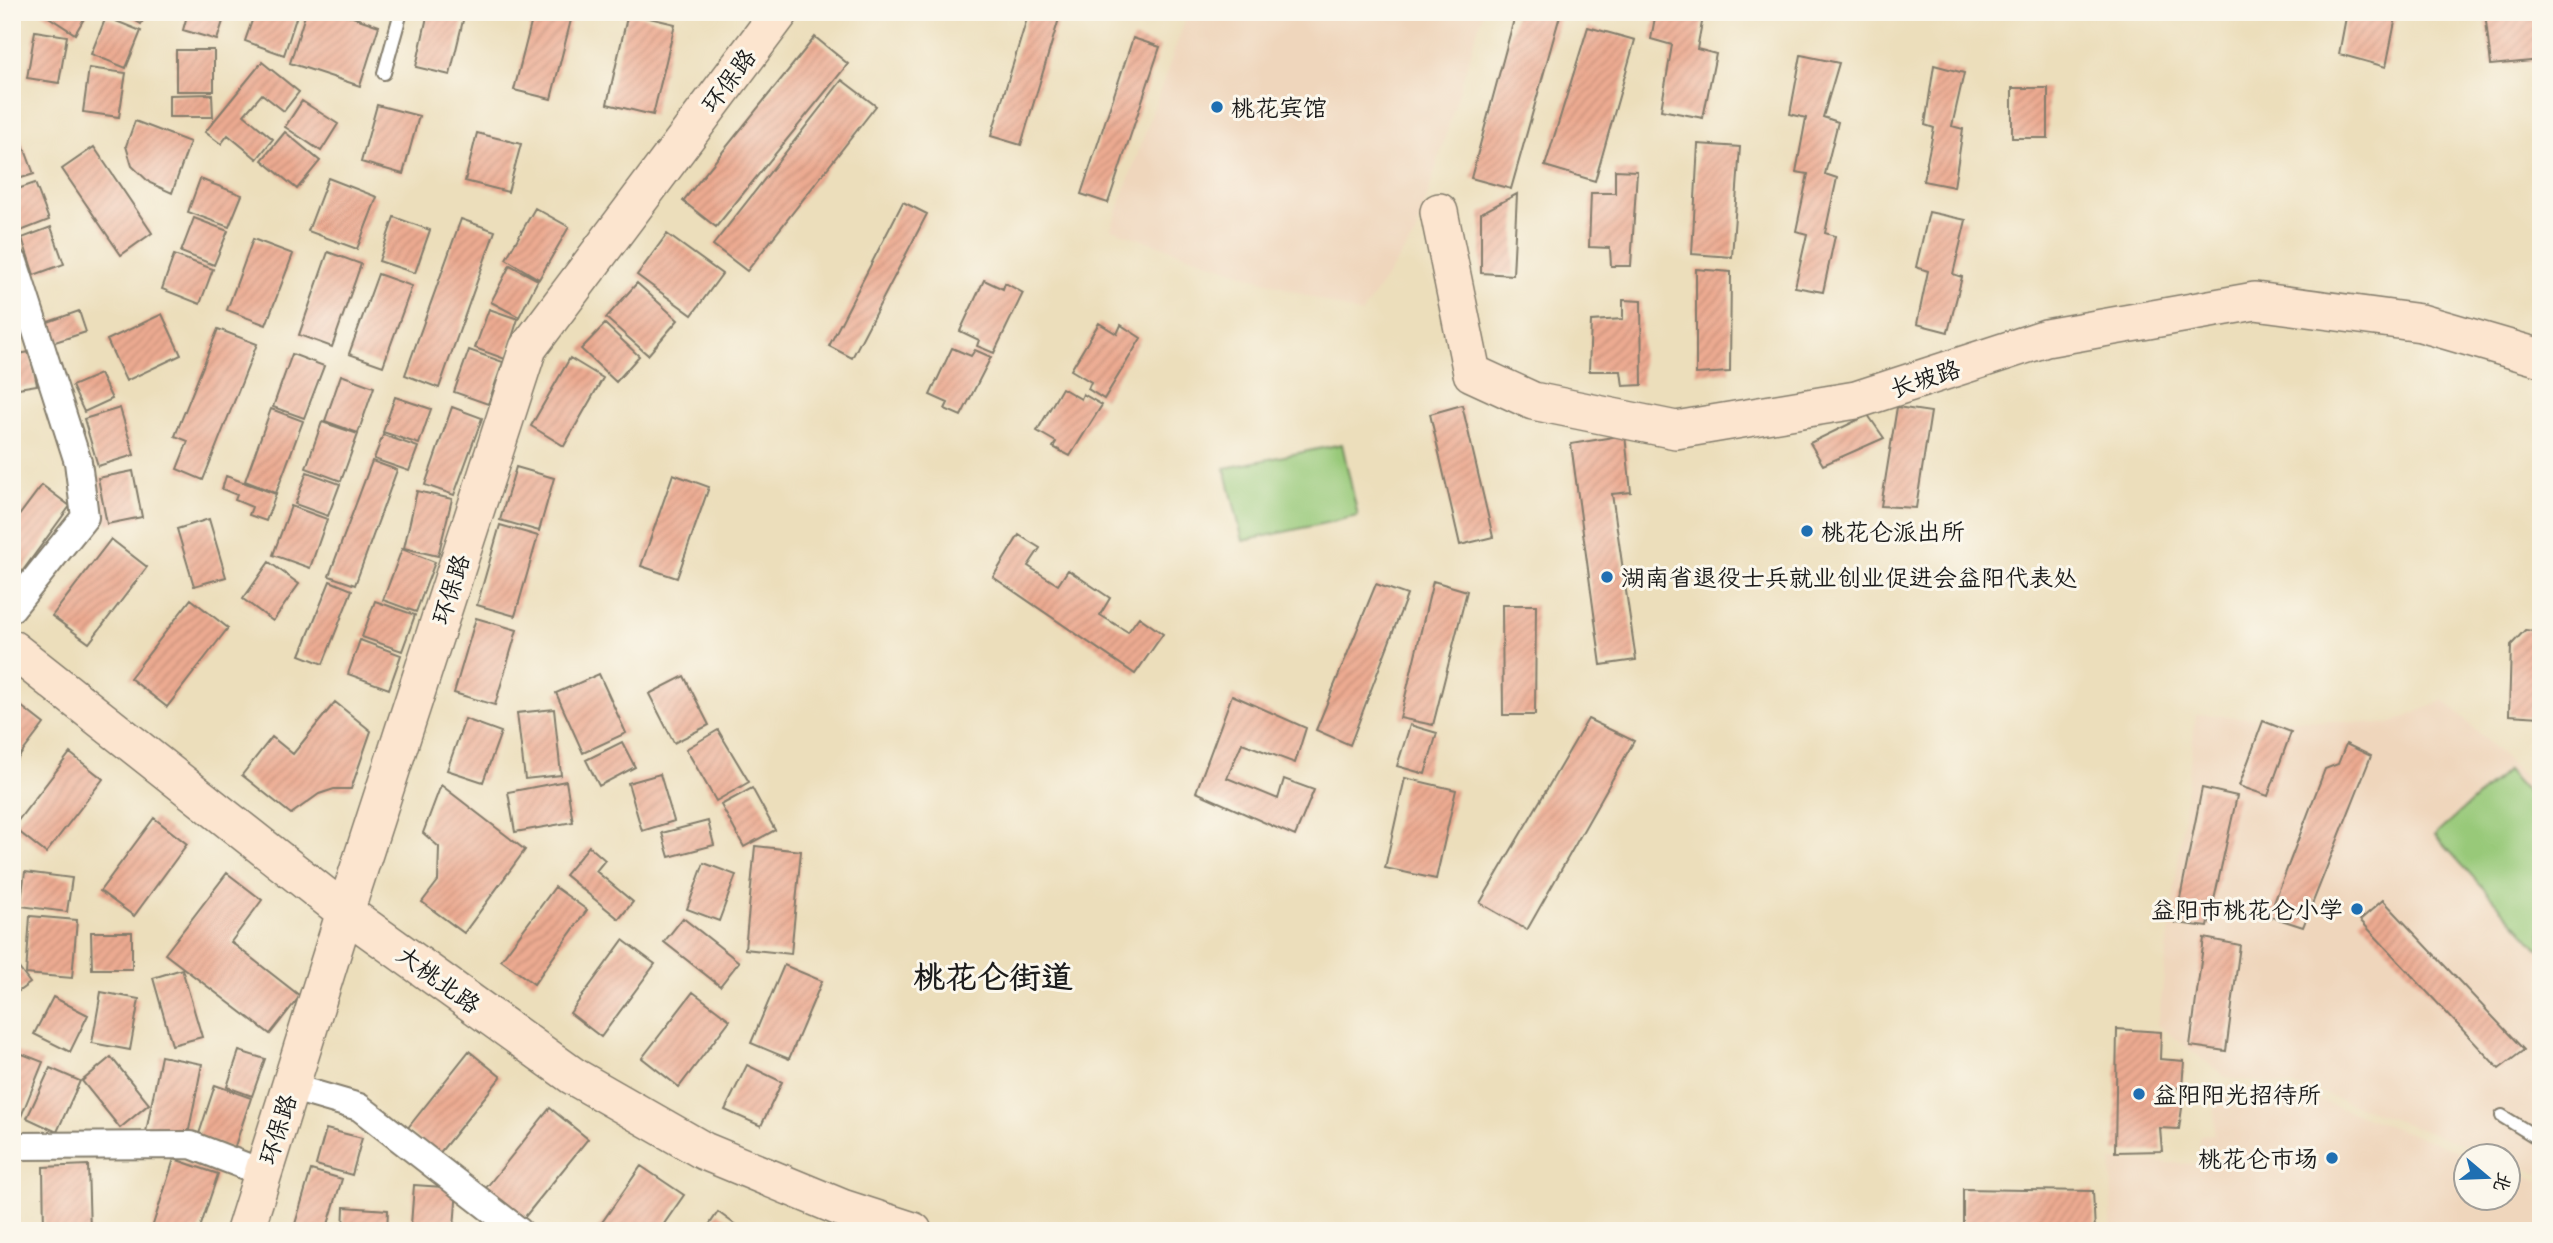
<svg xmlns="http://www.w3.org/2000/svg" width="2553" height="1243" font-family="'Patrick Hand','LXGW WenKai TC',sans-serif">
  <defs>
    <pattern id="building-hatch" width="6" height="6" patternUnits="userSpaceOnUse" patternTransform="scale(1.75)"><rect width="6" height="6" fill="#ecaa91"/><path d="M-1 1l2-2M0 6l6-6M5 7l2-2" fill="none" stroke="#ca927c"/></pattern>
  </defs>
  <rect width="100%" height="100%" fill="#fbf7ec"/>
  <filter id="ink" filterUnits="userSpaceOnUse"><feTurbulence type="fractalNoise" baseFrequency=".0143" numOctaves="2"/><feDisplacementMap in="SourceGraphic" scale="14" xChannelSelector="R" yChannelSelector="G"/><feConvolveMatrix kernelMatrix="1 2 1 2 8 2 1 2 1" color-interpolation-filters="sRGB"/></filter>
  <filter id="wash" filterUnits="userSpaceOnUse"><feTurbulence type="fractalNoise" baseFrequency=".00686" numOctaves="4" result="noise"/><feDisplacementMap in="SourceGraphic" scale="28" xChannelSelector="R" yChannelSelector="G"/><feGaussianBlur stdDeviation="1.57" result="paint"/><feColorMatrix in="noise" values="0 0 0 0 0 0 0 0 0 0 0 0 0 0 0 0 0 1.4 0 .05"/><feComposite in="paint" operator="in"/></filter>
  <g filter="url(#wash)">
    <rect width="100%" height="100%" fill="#ecdebb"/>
    <!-- built -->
    <path fill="#efd6bc" d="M 1188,12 L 1483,12 L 1416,234 L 1361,314 L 1111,229 Z
      M 2444,700 L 2541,792 L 2541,1174 L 2508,1162 L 2508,1156 L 2490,1155 L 2311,1089 L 2227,1078 L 2158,1025 L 2196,715 L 2390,724 Z
      M 2216,1085 L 2309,1097 L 2470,1155 L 2466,1156 L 2466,1198 L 2508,1198 L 2508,1169 L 2541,1181 L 2541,1231 L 2111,1231 L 2112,1161 L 2198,1164 L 2200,1135 L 2214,1134 Z"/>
    <!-- pitch -->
    <path fill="#98c979" stroke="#5a724a" stroke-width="2" d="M 1342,444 L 1358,516 L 1243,541 L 1225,468 Z
      M 2507,770 L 2541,808 L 2541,952 L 2435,835 Z"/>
    <g id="blocks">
      <!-- building -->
      <path fill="url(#building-hatch)" d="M 41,12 L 88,12 L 75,34 Z
        M 122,12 L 148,12 L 141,24 Z
        M 188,12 L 226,12 L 217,40 L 183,30 Z
        M 255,12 L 298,12 L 284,55 L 245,41 Z
        M 306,12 L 338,12 L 379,26 L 360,86 L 290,63 Z
        M 428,12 L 465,12 L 450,75 L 416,67 Z
        M 534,12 L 573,12 L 551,99 L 514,90 Z
        M 1029,12 L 1061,12 L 1021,145 L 991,136 Z
        M 1516,12 L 1561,12 L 1511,189 L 1471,178 Z
        M 1656,12 L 1704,12 L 1697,49 L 1716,54 L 1703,118 L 1661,110 L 1672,45 L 1651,39 Z
        M 2347,12 L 2397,12 L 2386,67 L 2339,54 Z
        M 2485,12 L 2541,12 L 2541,60 L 2491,65 Z
        M 628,13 L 675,24 L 653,115 L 607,104 Z
        M 106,17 L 141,31 L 126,68 L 91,54 Z
        M 1588,27 L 1635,40 L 1595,181 L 1545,166 Z
        M 35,31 L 67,36 L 59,83 L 27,78 Z
        M 815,37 L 848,64 L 716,227 L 683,201 Z
        M 1133,38 L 1160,47 L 1108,203 L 1081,194 Z
        M 176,50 L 214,50 L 214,91 L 176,91 Z
        M 1801,55 L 1839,63 L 1823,117 L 1838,122 L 1825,174 L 1837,178 L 1825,233 L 1835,236 L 1823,292 L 1795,287 L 1807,234 L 1796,231 L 1808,174 L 1796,172 L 1806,118 L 1790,114 Z
        M 262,62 L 299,92 L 284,111 L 262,94 L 244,115 L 273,139 L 257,159 L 228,135 L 221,144 L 205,132 Z
        M 1934,65 L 1964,73 L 1952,126 L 1963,129 L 1954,187 L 1923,181 L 1934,128 L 1925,125 Z
        M 89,68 L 126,73 L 119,117 L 83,112 Z
        M 842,80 L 876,106 L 747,271 L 713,245 Z
        M 2012,88 L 2048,88 L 2048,138 L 2012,138 Z
        M 212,94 L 213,117 L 169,117 L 169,95 Z
        M 302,101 L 338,124 L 321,151 L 285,127 Z
        M 377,105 L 419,116 L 403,174 L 361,162 Z
        M 135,121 L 190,142 L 172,193 L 150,183 L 132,166 L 126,146 Z
        M 285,132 L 320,161 L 297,189 L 262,160 Z
        M 477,133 L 521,144 L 508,192 L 465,181 Z
        M 21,139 L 34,174 L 12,181 L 12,142 Z
        M 1698,144 L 1740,147 L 1732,257 L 1692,254 Z
        M 94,147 L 152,233 L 121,255 L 62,169 Z
        M 1615,170 L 1637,171 L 1631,266 L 1611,266 L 1610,248 L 1589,247 L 1591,193 L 1615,193 Z
        M 328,178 L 377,197 L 357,249 L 308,231 Z
        M 200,179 L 242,195 L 229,227 L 188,212 Z
        M 35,183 L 49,220 L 13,234 L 12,191 Z
        M 1517,194 L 1513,275 L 1481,273 L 1481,213 Z
        M 903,202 L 927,214 L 852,358 L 829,346 Z
        M 535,208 L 569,227 L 539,279 L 506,259 Z
        M 1929,212 L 1966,220 L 1953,274 L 1962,277 L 1948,332 L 1917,324 L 1928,271 L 1916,267 Z
        M 394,217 L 430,230 L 415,273 L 379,261 Z
        M 194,218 L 228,231 L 214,265 L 181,252 Z
        M 461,219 L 495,231 L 439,388 L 405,375 Z
        M 51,227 L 64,264 L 34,275 L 22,238 Z
        M 667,234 L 722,274 L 692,315 L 637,275 Z
        M 253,239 L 293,254 L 266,325 L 227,310 Z
        M 328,252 L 361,264 L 332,347 L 299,335 Z
        M 174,255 L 213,269 L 200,304 L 162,289 Z
        M 510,265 L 538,280 L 519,317 L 491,302 Z
        M 1696,269 L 1731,272 L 1730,372 L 1696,374 Z
        M 378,274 L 412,286 L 383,366 L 349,354 Z
        M 984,280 L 1003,289 L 1005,283 L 1023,293 L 994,353 L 977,346 L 979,340 L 960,331 Z
        M 637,283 L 678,320 L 648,355 L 606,318 Z
        M 1623,300 L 1641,301 L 1642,385 L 1623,386 L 1621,371 L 1589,371 L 1591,321 L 1623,319 Z
        M 489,309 L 518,319 L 505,359 L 475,348 Z
        M 79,311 L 86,332 L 52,343 L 45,323 Z
        M 162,314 L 181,355 L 126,381 L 107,340 Z
        M 1099,323 L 1117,334 L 1121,325 L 1141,338 L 1104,399 L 1088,389 L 1091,382 L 1071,370 Z
        M 605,324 L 639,356 L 616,382 L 581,349 Z
        M 218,329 L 257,344 L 203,480 L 177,469 L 188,441 L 175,436 Z
        M 952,348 L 971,356 L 975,350 L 991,357 L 961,416 L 945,409 L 948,403 L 930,395 Z
        M 469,350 L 503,362 L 488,404 L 454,392 Z
        M 30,352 L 37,385 L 12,389 L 12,355 Z
        M 292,354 L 324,366 L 304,418 L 273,407 Z
        M 570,358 L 603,378 L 564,446 L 531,426 Z
        M 100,374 L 112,399 L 84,412 L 72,386 Z
        M 341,375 L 374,387 L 358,433 L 325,421 Z
        M 1062,388 L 1081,399 L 1083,394 L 1102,405 L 1070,456 L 1053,447 L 1056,442 L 1037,431 Z
        M 395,397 L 431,409 L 419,444 L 383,432 Z
        M 1462,405 L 1493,537 L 1460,545 L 1430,414 Z
        M 452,407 L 482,418 L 454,495 L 425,485 Z
        M 1897,407 L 1931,412 L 1916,508 L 1881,506 Z
        M 120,408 L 134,455 L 98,466 L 84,419 Z
        M 271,409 L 303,421 L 276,493 L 245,481 Z
        M 1868,415 L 1884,438 L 1823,465 L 1810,443 Z
        M 322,422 L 358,434 L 341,481 L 306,468 Z
        M 383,435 L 418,447 L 409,471 L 374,459 Z
        M 1625,435 L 1631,492 L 1612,494 L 1636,660 L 1601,665 L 1571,444 Z
        M 372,461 L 397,470 L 355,585 L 329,576 Z
        M 516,467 L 554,478 L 539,531 L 500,520 Z
        M 133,471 L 142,517 L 107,524 L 98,478 Z
        M 307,472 L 340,484 L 328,516 L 295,504 Z
        M 673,474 L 709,487 L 677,578 L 641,566 Z
        M 226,476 L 276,494 L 266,521 L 249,515 L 252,507 L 235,500 L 237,495 L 222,489 Z
        M 42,485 L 70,506 L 16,580 L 12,577 L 12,525 Z
        M 417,491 L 452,499 L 438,556 L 404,548 Z
        M 291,506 L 327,519 L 310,568 L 273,555 Z
        M 209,519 L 226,577 L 194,586 L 177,529 Z
        M 500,525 L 538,536 L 515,616 L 477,605 Z
        M 1019,535 L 1040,548 L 1028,566 L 1058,585 L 1068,570 L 1110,598 L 1100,615 L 1128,632 L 1139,617 L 1163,634 L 1135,674 L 993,577 Z
        M 111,539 L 147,567 L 89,643 L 52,616 Z
        M 402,549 L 435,562 L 416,612 L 383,600 Z
        M 269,562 L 299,584 L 273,621 L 243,599 Z
        M 330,581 L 352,590 L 323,664 L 300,655 Z
        M 1433,581 L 1467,591 L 1433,725 L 1400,718 Z
        M 1376,584 L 1407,595 L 1350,745 L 1316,730 Z
        M 191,599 L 228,628 L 167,707 L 130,678 Z
        M 375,601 L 415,615 L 402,651 L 362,637 Z
        M 1502,605 L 1536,605 L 1535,715 L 1503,715 Z
        M 476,618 L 517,630 L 495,705 L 454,693 Z
        M 2525,630 L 2541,632 L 2541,717 L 2509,715 L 2511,645 Z
        M 360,640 L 401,655 L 389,689 L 348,674 Z
        M 599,674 L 626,733 L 583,753 L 556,693 Z
        M 684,676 L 709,725 L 674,743 L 649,694 Z
        M 1232,695 L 1306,728 L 1295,763 L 1242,743 L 1227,778 L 1278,799 L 1284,779 L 1314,790 L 1295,836 L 1196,792 Z
        M 12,699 L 44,724 L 12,766 Z
        M 335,702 L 371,731 L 351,789 L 334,789 L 319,794 L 291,814 L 242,775 L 272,737 L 293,754 Z
        M 554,709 L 561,775 L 525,779 L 517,713 Z
        M 465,719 L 501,732 L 483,782 L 447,770 Z
        M 1588,719 L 1634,741 L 1527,930 L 1480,903 Z
        M 2263,721 L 2291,732 L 2268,796 L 2239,786 Z
        M 1410,725 L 1437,733 L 1425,774 L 1397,766 Z
        M 718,730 L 749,782 L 716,801 L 686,749 Z
        M 622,742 L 635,767 L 599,786 L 586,760 Z
        M 2346,744 L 2371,756 L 2303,927 L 2269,916 L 2325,769 L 2338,764 Z
        M 70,753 L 103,779 L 46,853 L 13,827 Z
        M 660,774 L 674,821 L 642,831 L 628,783 Z
        M 1405,778 L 1456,790 L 1436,879 L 1385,868 Z
        M 566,781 L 573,822 L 515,832 L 508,792 Z
        M 441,785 L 525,850 L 464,933 L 422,902 L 438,881 L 439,847 L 423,833 Z
        M 752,788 L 775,830 L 744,847 L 721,805 Z
        M 2202,788 L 2237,796 L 2208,927 L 2175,923 Z
        M 154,818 L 187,844 L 134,916 L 100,891 Z
        M 708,821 L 714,845 L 669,857 L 662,833 Z
        M 589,846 L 605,860 L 596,871 L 633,902 L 619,919 L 565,875 Z
        M 755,846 L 801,851 L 791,954 L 745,949 Z
        M 704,863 L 736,875 L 719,921 L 687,909 Z
        M 25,872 L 72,878 L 67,912 L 20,906 Z
        M 227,873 L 262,900 L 231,942 L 300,996 L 270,1034 L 165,954 Z
        M 12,875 L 19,876 L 15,911 L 12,911 Z
        M 555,887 L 587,910 L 534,984 L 501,960 Z
        M 2383,900 L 2524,1050 L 2499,1069 L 2360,920 Z
        M 30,916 L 77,920 L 72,978 L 26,974 Z
        M 683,918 L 739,962 L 720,986 L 664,942 Z
        M 91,932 L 132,932 L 132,969 L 92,969 Z
        M 2204,938 L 2240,945 L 2226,1051 L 2190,1046 Z
        M 623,940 L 655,964 L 601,1037 L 570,1013 Z
        M 12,959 L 30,983 L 12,996 Z
        M 784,965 L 822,981 L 789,1059 L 751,1043 Z
        M 182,969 L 202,1037 L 172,1045 L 153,978 Z
        M 101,992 L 139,999 L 130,1050 L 92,1043 Z
        M 693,992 L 730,1020 L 679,1087 L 642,1058 Z
        M 53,997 L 88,1015 L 70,1052 L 34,1034 Z
        M 2117,1029 L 2161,1032 L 2160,1059 L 2184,1061 L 2182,1088 L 2164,1087 L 2162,1100 L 2183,1101 L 2179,1129 L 2160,1128 L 2162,1151 L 2115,1152 Z
        M 12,1050 L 43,1062 L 20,1119 L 12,1116 Z
        M 239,1051 L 265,1059 L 252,1096 L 227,1087 Z
        M 469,1051 L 501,1077 L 438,1155 L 407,1129 Z
        M 161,1056 L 202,1064 L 187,1140 L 146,1132 Z
        M 111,1057 L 149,1104 L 120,1128 L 82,1081 Z
        M 747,1065 L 782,1082 L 761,1126 L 725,1110 Z
        M 50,1068 L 80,1081 L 57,1132 L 27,1118 Z
        M 215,1085 L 251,1098 L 234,1149 L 198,1137 Z
        M 550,1108 L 588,1139 L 524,1218 L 486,1188 Z
        M 326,1129 L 362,1138 L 352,1175 L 316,1165 Z
        M 174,1159 L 218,1174 L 199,1231 L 151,1231 Z
        M 88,1165 L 90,1231 L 44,1231 L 43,1167 Z
        M 641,1166 L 684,1195 L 659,1231 L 596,1231 Z
        M 311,1170 L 342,1179 L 326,1231 L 317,1231 L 295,1224 Z
        M 414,1185 L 457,1188 L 454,1228 L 411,1225 Z
        M 1963,1189 L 2093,1191 L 2095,1231 L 1963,1231 Z
        M 344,1207 L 388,1210 L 387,1231 L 343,1231 Z
        M 718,1212 L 744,1231 L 705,1231 Z"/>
    </g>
  </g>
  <g filter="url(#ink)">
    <use href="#blocks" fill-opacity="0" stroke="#847d6c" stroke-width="2"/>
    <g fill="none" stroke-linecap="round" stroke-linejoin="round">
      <!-- lane casing -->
      <g stroke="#847d6c" stroke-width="16">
        <path id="lane" d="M 384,73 L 401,12
          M 2502,1116 L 2541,1140"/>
      </g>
      <!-- street casing -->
      <g stroke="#847d6c" stroke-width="30">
        <path id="street" d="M 12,608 L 85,517 L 78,462 L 14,262
          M 290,1087 L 359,1107 L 519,1231
          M 12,1146 L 191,1145 L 263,1173"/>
      </g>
      <!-- secondary casing -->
      <g stroke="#847d6c" stroke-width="40">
        <path id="secondary" d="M 1439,212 L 1472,373 L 1533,401 L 1676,430 L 1856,400 L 2046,338 L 2255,301 L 2421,323 L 2541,358
          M 12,649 L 345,912 L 573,1076 L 704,1151 L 842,1208 L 913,1231
          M 245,1231 L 345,912 L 528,348 L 780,12"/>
      </g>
      <!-- lane -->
      <use href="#lane" stroke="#fff" stroke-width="12"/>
      <!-- street -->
      <use href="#street" stroke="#fff" stroke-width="26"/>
      <!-- secondary -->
      <use href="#secondary" stroke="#fce5cf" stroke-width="37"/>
    </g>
  </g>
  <!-- markers -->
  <g fill="#1f6fb2" stroke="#fbf7ec" stroke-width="2.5">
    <circle cx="1217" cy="107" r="7"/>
    <circle cx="1807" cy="531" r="7"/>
    <circle cx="1607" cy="577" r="7"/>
    <circle cx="2357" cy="909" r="7"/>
    <circle cx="2139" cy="1094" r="7"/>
    <circle cx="2332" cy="1158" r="7"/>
  </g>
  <g text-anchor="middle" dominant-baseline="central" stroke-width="6" stroke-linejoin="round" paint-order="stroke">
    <!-- street labels -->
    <g font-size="24" fill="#1c1c1c" stroke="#fbf7ec">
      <text transform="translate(728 80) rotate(-53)">环保路</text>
      <text transform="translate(1925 378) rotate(-18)">长坡路</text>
      <text transform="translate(450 589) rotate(-72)">环保路</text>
      <text transform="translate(439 979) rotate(36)">大桃北路</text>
      <text transform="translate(277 1129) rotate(-72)">环保路</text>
    </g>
    <!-- poi labels -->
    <g font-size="24" fill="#1c1c1c" stroke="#fbf7ec" text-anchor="start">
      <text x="1231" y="107">桃花宾馆</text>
      <text x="1821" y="531">桃花仑派出所</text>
      <text x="1621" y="577">湖南省退役士兵就业创业促进会益阳代表处</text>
      <text x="2343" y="909" text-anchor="end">益阳市桃花仑小学</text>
      <text x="2153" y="1094">益阳阳光招待所</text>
      <text x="2318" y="1158" text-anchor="end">桃花仑市场</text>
    </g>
    <!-- district labels -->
    <g font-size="32" font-weight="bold" fill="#1c1c1c" stroke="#fbf7ec">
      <text x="993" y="976">桃花仑街道</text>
    </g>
  </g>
  <!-- margin -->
  <rect width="2553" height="1243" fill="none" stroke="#fbf7ec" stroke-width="42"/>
  <!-- north arrow -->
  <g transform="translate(2487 1177) rotate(109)"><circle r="33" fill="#fbf7ec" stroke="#a29f99" stroke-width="2"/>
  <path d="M0-5L12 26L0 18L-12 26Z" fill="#1f6fb2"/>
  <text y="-10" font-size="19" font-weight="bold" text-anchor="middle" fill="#1c1c1c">北</text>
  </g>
</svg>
